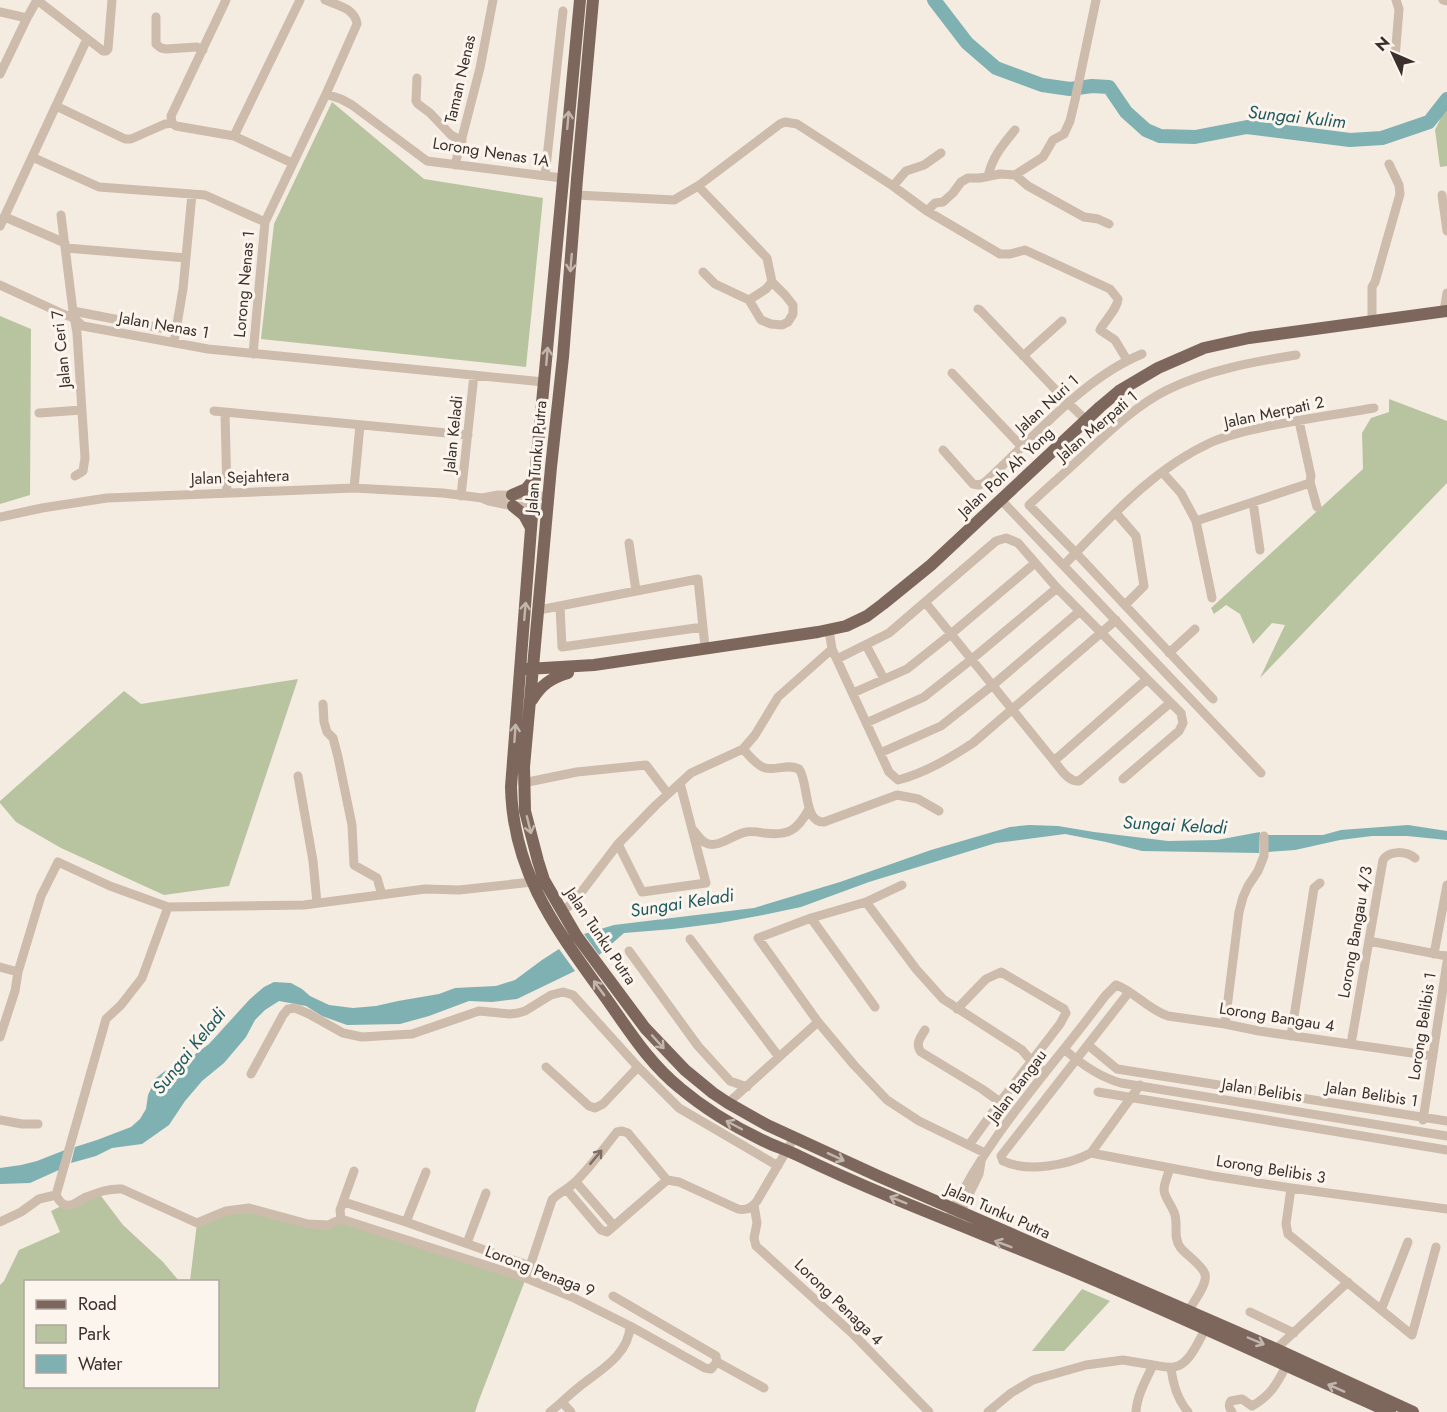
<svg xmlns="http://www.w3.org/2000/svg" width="1447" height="1412" font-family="Jost,sans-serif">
  <rect width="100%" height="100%" fill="#f4ebe1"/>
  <!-- green -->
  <path fill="#b8c4a0" d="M 332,102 L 424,179 L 543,198 L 526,367 L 261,339 L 274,224 Z
    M 1447,105 L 1447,166 L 1440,167 L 1435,130 Z
    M 0,316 L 31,329 L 30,495 L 0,504 Z
    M 1389,399 L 1447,421 L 1447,483 L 1260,678 L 1285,625 L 1272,623 L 1253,644 L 1240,614 L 1226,605 L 1214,614 L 1211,608 L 1363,469 L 1362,433 L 1371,418 L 1389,412 Z
    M 298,679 L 229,886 L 164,895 L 61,848 L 16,822 L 0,803 L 0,801 L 124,691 L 141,704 Z
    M 98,1192 L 123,1225 L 163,1262 L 179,1281 L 26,1282 L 26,1386 L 218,1386 L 218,1282 L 190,1281 L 197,1223 L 249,1208 L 308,1224 L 341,1219 L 526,1278 L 479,1400 L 475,1412 L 0,1412 L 0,1285 L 4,1281 L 19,1250 L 60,1232 L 51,1211 L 63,1205 Z
    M 1082,1289 L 1110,1301 L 1064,1351 L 1032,1351 Z"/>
  <!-- water -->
  <path fill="#7fb0b2" d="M 1029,825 L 1058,826 L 1094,832 L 1168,841 L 1217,840 L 1260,832 L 1259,853 L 1142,851 L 1106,842 L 1065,834 L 996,843 L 869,882 L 801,907 L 763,915 L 720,923 L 673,929 L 624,933 L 599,955 L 584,934 L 614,925 L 754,908 L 840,882 L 931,850 L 1010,827 Z
    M 1408,825 L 1447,831 L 1447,840 L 1407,836 L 1372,836 L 1340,840 L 1295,850 L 1268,852 L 1268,835 L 1323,835 L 1341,830 Z
    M 559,949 L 575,971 L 517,999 L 492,1002 L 469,1001 L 429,1016 L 400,1024 L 347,1025 L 322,1016 L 306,1006 L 279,1001 L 265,1010 L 255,1020 L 246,1037 L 224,1063 L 202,1081 L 185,1101 L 169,1125 L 142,1144 L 112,1148 L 96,1156 L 71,1163 L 75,1147 L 97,1140 L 131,1127 L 140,1119 L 146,1109 L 148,1095 L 156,1078 L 165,1071 L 186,1061 L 209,1044 L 250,999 L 264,987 L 274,982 L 291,983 L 302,989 L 310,996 L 329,1005 L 353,1008 L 376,1006 L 398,1001 L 439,994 L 455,988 L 496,986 L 515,980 L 542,960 Z
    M 65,1150 L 61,1169 L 30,1183 L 0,1184 L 0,1168 L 21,1165 L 37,1161 Z"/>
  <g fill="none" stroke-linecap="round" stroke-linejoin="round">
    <!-- river -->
    <path stroke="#7fb0b2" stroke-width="14" d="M 934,0 L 967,43 L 996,68 L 1042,85 L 1070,89 L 1092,86 L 1109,87 L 1126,112 L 1146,130 L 1160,136 L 1195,137 L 1247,127 L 1350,140 L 1382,138 L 1429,122 L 1447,99"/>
    <!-- minor -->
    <path stroke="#cdbbac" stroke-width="9" d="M 1443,0 L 1447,1
      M 0,12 L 27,18
      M 156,17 L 156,44 L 161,48 L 166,49 L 197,47 L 203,50
      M 1395,58 L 1399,9 L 1396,0
      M 0,74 L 27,18 L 37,0 L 103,51 L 106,51 L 108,49 L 112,0
      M 417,78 L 416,101 L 418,104 L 430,113 L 451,135 L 462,141
      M 326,94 L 341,99 L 352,105 L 427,161 L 562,178
      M 56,106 L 125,139 L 131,139 L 165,124 L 172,123
      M 172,123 L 171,116 L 226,0
      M 172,123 L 176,126 L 234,136 L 292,163
      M 234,136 L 300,0
      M 32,157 L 99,187 L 205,195 L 265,222
      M 455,165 L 480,68 L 493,0
      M 1015,175 L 1028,186 L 1084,217 L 1098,219 L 1109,224
      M 545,176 L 563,11
      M 988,176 C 993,156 1002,146 1015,130
      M 698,186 L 767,258 L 772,282 L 785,295 L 793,305 L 793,314 L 788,322 L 782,325 L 771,324 L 761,320 L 749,300 L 715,284 L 703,272
      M 893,186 L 906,171 L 924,165 L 941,153
      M 576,195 L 674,200 L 698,186 L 780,124 L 785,122 L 797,124 L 893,186 L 927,211 L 1000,254 L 1010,254 L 1025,250 L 1110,289 L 1118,299 C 1117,310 1105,320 1100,330 L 1115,340 L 1127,360
      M 1442,195 L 1447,231
      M 927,211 L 935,203 L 943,202 L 953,193 L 961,182 L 968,178 L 980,178 L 1000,174 L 1015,175 L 1043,157 L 1053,140 L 1064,134 L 1070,121 L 1075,100 L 1096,0
      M 61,215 L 73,311 L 77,333 L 85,458 L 83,471 L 75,476
      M 5,217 L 65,243
      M 0,226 L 87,39
      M 66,248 L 186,258
      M 0,285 L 63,314 L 74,318 L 83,326 L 208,349 L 544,382
      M 749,300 L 766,289 L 772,282
      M 978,309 L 980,310 L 1068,403 L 1086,420
      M 73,311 L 176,331
      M 1444,311 L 1447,293
      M 1372,321 L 1372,287 L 1375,282 L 1400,194 L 1399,185 L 1389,164
      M 174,342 L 183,289 L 192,194
      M 253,354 L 265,222 L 326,94 L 357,24 C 355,8 338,6 325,0
      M 1023,356 L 1062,321
      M 952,373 L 1022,447
      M 214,411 L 468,435
      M 39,413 L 82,410
      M 225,413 L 227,493
      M 1299,421 L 1311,476 L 1310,482 L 1317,507
      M 943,450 L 973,484 L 979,485 L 984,483 C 1032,440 1081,379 1142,354
      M 1162,472 L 1181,493 L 1196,521 L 1212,598
      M 354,488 L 360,425
      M 461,496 L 474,375
      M 482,498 L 498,495 L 549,496
      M 1001,500 L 1261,773
      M 1253,502 L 1260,550
      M 1116,513 L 1136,536 L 1144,586 L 1125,605
      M 0,517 L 42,508 L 107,498 L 354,488 L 443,493 L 482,498 L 489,501 L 513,506 L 548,508
      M 1196,521 L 1304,485 L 1310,482
      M 629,543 L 636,591
      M 1064,565 C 1108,520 1152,469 1212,442 C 1230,434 1250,430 1269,426 C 1304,419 1339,414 1374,408
      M 925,602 L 1054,761 C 1061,769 1068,782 1079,781 L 1170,703
      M 560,606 L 562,647 L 703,627
      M 539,610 L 698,579 L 705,647
      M 829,630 L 832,649 L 889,772 L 898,780 C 925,773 950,758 973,743 L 1116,620
      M 866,645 L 884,679
      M 1169,653 L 1195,629
      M 837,659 L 889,633 L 996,541 L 1006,538 L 1018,543 L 1057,588 L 1147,679 L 1054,761
      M 853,693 L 907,669 L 951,634 L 1035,563
      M 1213,699 L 1076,553 L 1029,505 C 1048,487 1068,470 1087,452 C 1112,429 1137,405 1167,390 C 1208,370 1252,362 1296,355
      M 323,704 L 324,722 L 327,732 L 333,738 L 338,757 L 352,825 L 354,865 L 377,878 L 382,895
      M 866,723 L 924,697 L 972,659 L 1057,588
      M 743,749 C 749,755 757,766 765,768 C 777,771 788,763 799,769 C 809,782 803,823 824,822 L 897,795 L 918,799 L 939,811
      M 880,753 L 941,726 L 993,685 L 1080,611
      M 298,776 L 313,861 L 317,903
      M 1123,779 L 1179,731 L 1183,723 L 1181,713 L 1147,679
      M 523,783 L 577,772 L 646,765 L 668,794
      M 693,830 C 697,834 701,841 706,843 C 718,849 734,834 746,832 C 751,831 758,832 764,833 C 788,836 797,831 809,809
      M 618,844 L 642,892 L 706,883 L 680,783
      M 902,885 L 866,902 L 811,918 L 758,938 L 818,1022 L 854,1065 L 887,1100 L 919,1121 L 985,1153
      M 866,902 L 916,969 L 943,999 L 1022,1050 L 1032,1062 L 1045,1073
      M 168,907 L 142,978 L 121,1005 L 106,1019 L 56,1195 C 59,1201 63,1207 71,1205 C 75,1204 80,1200 84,1198 C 97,1193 108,1188 122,1189 L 197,1223 L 226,1211 L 249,1208 L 308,1224 L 328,1225 L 341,1219
      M 562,911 L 573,903 L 618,844 L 656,805 L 691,773 L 743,749 L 755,735 L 778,697 L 832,649
      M 811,918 L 875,1007
      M 690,939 L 779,1057
      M 1369,941 L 1447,956
      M 629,951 L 698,1046 L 730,1081 L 747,1087
      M 1434,954 L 1447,885
      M 0,967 L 18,972
      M 1129,992 L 1001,1156 L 1003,1161 C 1028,1173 1068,1165 1091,1153 L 1140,1085
      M 957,1009 L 986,979 L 1001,972 L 1064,1009 L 1066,1013 L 1060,1024 L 1000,1102 L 969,1145
      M 1225,1024 L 1239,912 L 1243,897 L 1248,886 L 1258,871 L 1264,856 L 1264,836
      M 925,1030 C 920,1038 915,1044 921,1052 L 982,1089 L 1000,1102
      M 1291,1036 L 1314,888 L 1320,883
      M 0,1037 L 15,991 L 18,972 L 41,896 L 58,862 L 110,886 L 168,907 L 304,905 L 425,889 L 459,890 L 532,882
      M 1351,1044 L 1383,860 C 1389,850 1406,851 1415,858
      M 1088,1045 L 1117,1069 L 1447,1121
      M 1064,1049 C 1081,1064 1099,1077 1121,1083 L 1447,1136
      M 546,1067 L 589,1106 L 595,1108 L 603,1104 L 638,1067
      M 251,1074 L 283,1015 L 288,1009 L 295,1008 L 309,1014 L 343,1033 L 362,1037 L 412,1034 L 479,1011 L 510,1014 L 518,1013 L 525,1011 L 551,995 L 563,992 L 573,995 L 638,1067 L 679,1108 L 778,1166
      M 1098,1092 L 1447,1150
      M 728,1103 L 818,1022
      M 0,1120 L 22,1124 L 38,1124
      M 1423,1120 L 1447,962
      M 1091,1153 L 1213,1176 L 1291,1188 L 1447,1209
      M 1170,1168 C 1168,1175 1164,1183 1164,1190 C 1164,1197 1173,1207 1175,1215 C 1178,1226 1173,1237 1180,1247 C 1186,1255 1202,1265 1205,1274 C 1208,1284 1193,1303 1188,1311
      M 667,1180 L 679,1182 L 738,1209 C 746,1211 752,1208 757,1201 L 794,1138
      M 576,1182 L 614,1226
      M 1291,1188 L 1286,1224 L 1288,1234 L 1412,1335 L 1436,1247
      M 567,1190 L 601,1230 L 607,1232 L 667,1180
      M 344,1202 L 406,1222 L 530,1266
      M 754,1205 L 757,1223 L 754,1238 L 756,1246 L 854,1335 L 929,1412
      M 951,1214 C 989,1133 1052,1068 1105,996 L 1116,985 C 1134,991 1147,1009 1168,1016 L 1225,1024 L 1259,1031 L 1433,1056
      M 958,1217 L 979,1174 L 981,1162
      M 341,1219 L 526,1278 L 572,1297 L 630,1326 L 705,1368 L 711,1369 L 717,1362
      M 341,1219 L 340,1210 L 354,1171
      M 0,1222 L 21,1212 L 39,1199 L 56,1195
      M 406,1222 L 426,1172
      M 467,1243 L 486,1193
      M 526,1278 L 552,1200 C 558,1193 567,1190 574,1183 C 590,1168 603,1149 617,1132 L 622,1131 L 628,1133 L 667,1180
      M 613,1296 L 716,1356 L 717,1362
      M 1381,1310 L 1408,1242
      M 1250,1312 L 1294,1333
      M 1276,1349 L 1348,1282
      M 717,1362 L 764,1388
      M 1171,1368 C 1173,1385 1177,1399 1188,1412
      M 562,1402 L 571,1412
      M 550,1412 C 560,1404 569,1395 579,1387 C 599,1371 629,1355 630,1326
      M 988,1412 L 1011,1393 L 1033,1380 L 1086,1365 L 1123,1360 L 1153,1365
      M 1136,1412 C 1137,1395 1146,1380 1153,1365 C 1160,1366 1167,1368 1174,1367 C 1189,1365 1198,1342 1205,1330
      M 1232,1412 C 1229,1408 1228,1405 1231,1401 L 1242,1399 L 1252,1406 C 1270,1396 1277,1384 1286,1366"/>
    <!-- major -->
    <path stroke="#7d675c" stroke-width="12" d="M 580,0 L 535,477 L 511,787 C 513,876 559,932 608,1001 C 630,1032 650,1064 680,1088 C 705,1109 733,1126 762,1140 C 774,1146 787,1150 799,1156 C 884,1197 974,1230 1061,1266 C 1172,1312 1280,1364 1390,1412
      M 593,0 L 577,179 L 563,357 L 551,467 L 524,767 L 525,811 L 538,861 L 544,880 L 562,911 L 576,935 L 645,1028 L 685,1070 L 713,1093 L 728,1103 L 767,1125 L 878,1176 L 1276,1349 L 1413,1412
      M 512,495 L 526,489 L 535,478
      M 513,506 L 524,515 L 531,528
      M 527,669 L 594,665 L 818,632 L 846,626 L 867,616 L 883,604 L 931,565 L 1100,407 L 1119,391 L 1158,368 L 1204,348 L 1249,338 L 1447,311
      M 532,700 C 541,685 551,678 568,673"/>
  </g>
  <!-- one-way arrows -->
  <defs><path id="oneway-shaft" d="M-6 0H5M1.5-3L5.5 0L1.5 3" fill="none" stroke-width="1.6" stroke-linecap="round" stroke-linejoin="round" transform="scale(1.5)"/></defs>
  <g stroke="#c2b5ac">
    <use href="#oneway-shaft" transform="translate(568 120) rotate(-85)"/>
    <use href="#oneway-shaft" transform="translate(571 263) rotate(95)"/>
    <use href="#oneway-shaft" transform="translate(547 356) rotate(-85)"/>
    <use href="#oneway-shaft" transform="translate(525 611) rotate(-85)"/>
    <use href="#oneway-shaft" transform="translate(515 733) rotate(-86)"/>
    <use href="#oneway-shaft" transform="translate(529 825) rotate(76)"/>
    <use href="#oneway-shaft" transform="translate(599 988) rotate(-126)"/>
    <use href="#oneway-shaft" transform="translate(658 1042) rotate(48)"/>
    <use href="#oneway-shaft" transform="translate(734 1125) rotate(-152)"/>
    <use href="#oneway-shaft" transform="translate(836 1157) rotate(25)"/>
    <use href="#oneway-shaft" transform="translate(898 1200) rotate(-158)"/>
    <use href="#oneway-shaft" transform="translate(1003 1244) rotate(-159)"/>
    <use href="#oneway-shaft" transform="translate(1256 1341) rotate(23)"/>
    <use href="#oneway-shaft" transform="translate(1336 1388) rotate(-156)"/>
  </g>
  <use stroke="#7d6f65" href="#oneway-shaft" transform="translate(596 1157) rotate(-50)"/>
  <g text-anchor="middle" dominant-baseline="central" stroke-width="6" stroke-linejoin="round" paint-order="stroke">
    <!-- street labels -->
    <g font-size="16" fill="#3b302b" stroke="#fbf5ee">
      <text transform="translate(460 79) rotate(-77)">Taman Nenas</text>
      <text transform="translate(491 152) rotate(9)">Lorong Nenas 1A</text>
      <text transform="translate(244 284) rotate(-85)">Lorong Nenas 1</text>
      <text transform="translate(164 325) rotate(10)">Jalan Nenas 1</text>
      <text transform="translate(61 349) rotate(-96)">Jalan Ceri 7</text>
      <text transform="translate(1047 404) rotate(-42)">Jalan Nuri 1</text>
      <text transform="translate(1274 412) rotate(-12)">Jalan Merpati 2</text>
      <text transform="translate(1097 426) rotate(-40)">Jalan Merpati 1</text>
      <text transform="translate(453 434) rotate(-84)">Jalan Keladi</text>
      <text transform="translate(536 457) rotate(-85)">Jalan Tunku Putra</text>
      <text transform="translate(1006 472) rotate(-43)">Jalan Poh Ah Yong</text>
      <text transform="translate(240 477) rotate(-2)">Jalan Sejahtera</text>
      <text transform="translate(1355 932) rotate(-80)">Lorong Bangau 4/3</text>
      <text transform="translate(601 936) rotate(56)">Jalan Tunku Putra</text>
      <text transform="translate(1277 1017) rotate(9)">Lorong Bangau 4</text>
      <text transform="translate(1422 1026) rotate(-81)">Lorong Belibis 1</text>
      <text transform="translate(1017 1086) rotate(-53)">Jalan Bangau</text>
      <text transform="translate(1262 1090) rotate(9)">Jalan Belibis</text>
      <text transform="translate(1372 1094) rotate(9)">Jalan Belibis 1</text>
      <text transform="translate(1271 1169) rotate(9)">Lorong Belibis 3</text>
      <text transform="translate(998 1211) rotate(24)">Jalan Tunku Putra</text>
      <text transform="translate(540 1271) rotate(21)">Lorong Penaga 9</text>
      <text transform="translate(839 1302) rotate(44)">Lorong Penaga 4</text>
    </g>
    <!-- water labels -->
    <g font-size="18" font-style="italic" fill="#1f5a5e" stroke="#fbf5ee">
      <text transform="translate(1297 117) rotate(6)">Sungai Kulim</text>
      <text transform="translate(1175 825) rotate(3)">Sungai Keladi</text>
      <text transform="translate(682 903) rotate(-9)">Sungai Keladi</text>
      <text transform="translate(189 1051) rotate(-51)">Sungai Keladi</text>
    </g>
  </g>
  <!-- legend -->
  <rect x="24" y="1280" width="195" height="108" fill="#fbf5ee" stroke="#aea6a0" stroke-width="1.5"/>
  <rect x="36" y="1300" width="30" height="9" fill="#7d675c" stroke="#aea6a0" stroke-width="1.5"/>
  <text x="78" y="1310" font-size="18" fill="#3b302b">Road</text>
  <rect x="36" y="1325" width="30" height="18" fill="#b8c4a0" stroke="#aea6a0" stroke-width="1.5"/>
  <text x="78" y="1340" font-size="18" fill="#3b302b">Park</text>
  <rect x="36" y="1355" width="30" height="18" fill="#7fb0b2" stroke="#aea6a0" stroke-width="1.5"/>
  <text x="78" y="1370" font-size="18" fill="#3b302b">Water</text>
  <!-- north arrow -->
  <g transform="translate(1393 54) rotate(314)" stroke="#fbf5ee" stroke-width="4.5" paint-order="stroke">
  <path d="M0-4.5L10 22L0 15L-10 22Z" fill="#3b302b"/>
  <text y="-9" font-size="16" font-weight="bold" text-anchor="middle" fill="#3b302b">N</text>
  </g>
</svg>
